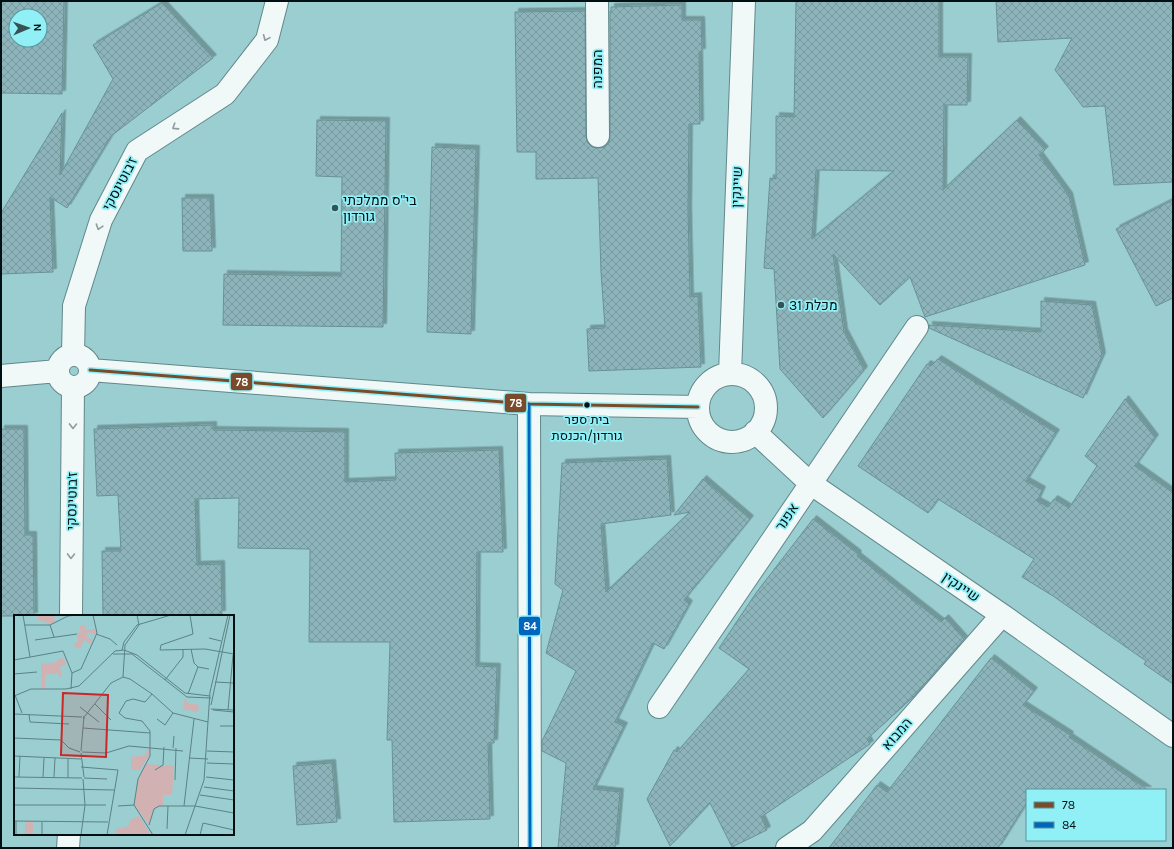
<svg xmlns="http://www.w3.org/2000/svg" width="1174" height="849" font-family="Karla,Heebo,sans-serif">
  <defs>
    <pattern id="building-cross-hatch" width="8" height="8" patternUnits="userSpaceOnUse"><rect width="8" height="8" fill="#8cb4ba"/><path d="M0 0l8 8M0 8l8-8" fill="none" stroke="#779a9f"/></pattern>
    <filter id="shadow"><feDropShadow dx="3.5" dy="-3.5" stdDeviation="0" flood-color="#0004"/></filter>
  </defs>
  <rect width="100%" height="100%" fill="#9aced1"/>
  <!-- building -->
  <path fill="url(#building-cross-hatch)" stroke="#689298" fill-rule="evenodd" filter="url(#shadow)" d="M 1,1 L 64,1 L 62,94 L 1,93 ZM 16,16 L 40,16 L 40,40 L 16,40 Z
    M 796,1 L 939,1 L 939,57 L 968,57 L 967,105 L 944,105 L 943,190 L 1017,120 L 1045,150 L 1039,155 L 1069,196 L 1085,265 L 925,317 L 910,277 L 880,305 L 833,254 L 844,332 L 864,370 L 823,418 L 780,369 L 774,269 L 764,268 L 770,178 L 776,179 L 776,116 L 794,117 ZM 816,170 L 894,171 L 812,239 Z
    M 996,1 L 1173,1 L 1173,182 L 1114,185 L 1105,106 L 1083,107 L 1055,70 L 1072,38 L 998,42 Z
    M 162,3 L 213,58 L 111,136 L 67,208 L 50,197 L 53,272 L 1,274 L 1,213 L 62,113 L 60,175 L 113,79 L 93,45 Z
    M 682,5 L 682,20 L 701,20 L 702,52 L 699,52 L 700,124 L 689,124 L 688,210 L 690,297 L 698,296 L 701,367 L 589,371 L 587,329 L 605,328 L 601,272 L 598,178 L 536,179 L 536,152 L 517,152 L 515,12 L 585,11 L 586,136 L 587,142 L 592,147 L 598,148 L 605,147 L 609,142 L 610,136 L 610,11 L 611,11 L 611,7 Z
    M 317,120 L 386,121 L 383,327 L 223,325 L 224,274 L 341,276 L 342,177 L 316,176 Z
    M 432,147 L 476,149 L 471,334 L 427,332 Z
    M 182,198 L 210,198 L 212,251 L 183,251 Z
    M 1173,200 L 1173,298 L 1156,306 L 1116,229 Z
    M 1041,301 L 1092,305 L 1102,356 L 1083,398 L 929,328 L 929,325 L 1041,332 Z
    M 938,359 L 1056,433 L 1026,481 L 1042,490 L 1037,501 L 1048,507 L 1054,499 L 1069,508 L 1097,466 L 1085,456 L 1125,399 L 1155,438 L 1135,466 L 1173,493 L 1173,684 L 1144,664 L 1146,661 L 1053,596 L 1022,577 L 1034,559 L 938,499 L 928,513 L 858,466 L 927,364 L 931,366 Z
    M 213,425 L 213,430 L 345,432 L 345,482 L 396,480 L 395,453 L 499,450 L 503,552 L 477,552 L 476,666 L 497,667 L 494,743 L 488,743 L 490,819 L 394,822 L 392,740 L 387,740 L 390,642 L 309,642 L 310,549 L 238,548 L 239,498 L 195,499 L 197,565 L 221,564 L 222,614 L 103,616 L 102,551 L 121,551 L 118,495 L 97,496 L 94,429 Z
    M 1,429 L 24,429 L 25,535 L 33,535 L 34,616 L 1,616 Z
    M 667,459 L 671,515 L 601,524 L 606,592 L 690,512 L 674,515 L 703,479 L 750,519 L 684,600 L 689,604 L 664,649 L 653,643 L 615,722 L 624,726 L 593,789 L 620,792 L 615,848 L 558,848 L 566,763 L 542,751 L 542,741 L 576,671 L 546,653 L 563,590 L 555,584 L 562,463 Z
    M 813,519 L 858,554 L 857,556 L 941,622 L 945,618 L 964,639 L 913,697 L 867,739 L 870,744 L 761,817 L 767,830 L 732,847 L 710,803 L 670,846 L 647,799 L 674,750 L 677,752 L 749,669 L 719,648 L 756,593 Z
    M 991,658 L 1034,691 L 1023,705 L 1070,735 L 1069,737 L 1148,790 L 1027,790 L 1027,802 L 998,848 L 829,848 L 877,785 L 887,792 Z
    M 332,763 L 337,822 L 297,825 L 293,766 Z"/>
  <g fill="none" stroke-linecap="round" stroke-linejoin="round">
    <!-- minor casing -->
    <g stroke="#61888a" stroke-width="24">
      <path id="minor" d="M 597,1 L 598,136
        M 73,354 L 74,306 L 101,220 L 137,151 L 225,94 L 267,40 L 277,1
        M58 371a16 16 0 1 1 32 0a16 16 0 1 1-32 0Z
        M 90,370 L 529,404 L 698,407
        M 730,374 L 744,1
        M698 408a34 34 0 1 1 68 0a34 34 0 1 1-68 0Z
        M 1,376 L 58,371
        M 529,404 L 530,848
        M 755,432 L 810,483 L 1002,615 L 1173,736
        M 71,616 L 73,387
        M 659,707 L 917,327
        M 68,848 L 69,834
        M 787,848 L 812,831 L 1002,615"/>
    </g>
    <!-- minor -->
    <use href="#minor" stroke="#f0f8f8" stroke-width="22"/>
    <!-- bus-1 casing -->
    <g stroke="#91eff6" stroke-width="6">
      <path id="bus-1" d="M 90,370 L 529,404 L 698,407"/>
    </g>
    <!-- bus-2 casing -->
    <g stroke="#91eff6" stroke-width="6">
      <path id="bus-2" d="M 529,404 L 530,848"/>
    </g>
    <!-- bus-1 -->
    <use href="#bus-1" stroke="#7a4b2a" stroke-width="3"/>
    <!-- bus-2 -->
    <use href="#bus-2" stroke="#0065bd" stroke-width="3"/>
  </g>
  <!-- one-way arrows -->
  <defs><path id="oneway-chevron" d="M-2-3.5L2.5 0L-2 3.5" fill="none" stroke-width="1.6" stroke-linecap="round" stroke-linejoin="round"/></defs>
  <g stroke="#909b9c">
    <use href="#oneway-chevron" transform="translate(266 38) rotate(114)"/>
    <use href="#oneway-chevron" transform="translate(175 127) rotate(147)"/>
    <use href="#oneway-chevron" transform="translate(99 227) rotate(108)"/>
    <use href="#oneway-chevron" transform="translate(73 426) rotate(91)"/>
    <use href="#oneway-chevron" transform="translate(71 556) rotate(91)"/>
  </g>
  <!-- markers -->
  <g fill="#365255" stroke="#91eff6" stroke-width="1.5">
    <circle cx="335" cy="208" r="4"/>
    <circle cx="781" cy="305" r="4"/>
  </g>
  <circle fill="#001012" stroke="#91eff6" stroke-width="1.5" cx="587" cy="405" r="3.5"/>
  <g text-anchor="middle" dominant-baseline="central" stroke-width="3.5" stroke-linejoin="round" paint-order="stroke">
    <!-- bus labels -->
    <g font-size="13" fill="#001012" stroke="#91eff6">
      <text x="587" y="419">בית ספר<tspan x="587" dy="16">גורדון/הכנסת</tspan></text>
    </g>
    <!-- street labels -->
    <g font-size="14" fill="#001012" stroke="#91eff6">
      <text transform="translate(597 69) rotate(-90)">המפנה</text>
      <text transform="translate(120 184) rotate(-62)">ז'בוטינסקי</text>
      <text transform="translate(737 187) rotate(-88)">שיינקין</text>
      <text transform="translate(72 501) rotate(-89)">ז'בוטינסקי</text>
      <text transform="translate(787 517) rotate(-56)">אפנר</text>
      <text transform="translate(961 587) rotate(34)">שיינקין</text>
      <text transform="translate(897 734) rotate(-49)">המבוא</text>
    </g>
    <!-- poi labels -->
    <g font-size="14" fill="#001012" stroke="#91eff6" text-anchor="start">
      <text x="343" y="200">בי"ס ממלכתי<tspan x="343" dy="16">גורדון</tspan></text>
      <text x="789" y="305">מכלת 31</text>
    </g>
  </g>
  <!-- overview -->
  <g transform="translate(14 615)">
    <rect width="220" height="220" fill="#9aced1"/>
    <path d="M 131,149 L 160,151 L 158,180 L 149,180 L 149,190 L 140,194 L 135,210 L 120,190 L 124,164 Z" fill="#d2b1b2"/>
    <path d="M 24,0 L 40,0 L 41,7 L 37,9 L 25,5 L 24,7 ZM 70,10 L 72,15 L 82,14 L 82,18 L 81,20 L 74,17 L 72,21 L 78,25 L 77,29 L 70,25 L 66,34 L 59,31 L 64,26 L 63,18 L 67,17 L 65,11 ZM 50,43 L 52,49 L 46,52 L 48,63 L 46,63 L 44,58 L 31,60 L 31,74 L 27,74 L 27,49 L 44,47 L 44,44 ZM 171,83 L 174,88 L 185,90 L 184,97 L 169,94 ZM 135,132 L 135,140 L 126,155 L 117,155 L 117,142 L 131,140 ZM 125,201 L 137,220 L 102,220 L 102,214 L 115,211 L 116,205 ZM 11,207 L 19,207 L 19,220 L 11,220 Z" fill="#d2b1b2"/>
    <path fill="none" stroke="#5c8285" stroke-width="1" d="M 9,0 L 16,42M 176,0 L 179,19 L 147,30 L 146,35 L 191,34 L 220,39M 11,10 L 36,10 L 54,1 L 63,0M 36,10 L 40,22M 82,19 L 96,24 L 103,30M 195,23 L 207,26M 21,25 L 63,19M 177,34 L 180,48 L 184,52 L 195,54M 108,35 L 110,27 L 123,10 L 157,0M 99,39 L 118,39 L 173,82 L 197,83M 0,45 L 49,36 L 58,58 L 57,74M 58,58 L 67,54 L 83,18 L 79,0M 0,59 L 23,57M 109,62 L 111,30 L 125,10 L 123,0M 151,65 L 169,42 L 169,35M 201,67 L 220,68M 138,79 L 131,87 L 119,84 L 112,86 L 105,98 L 111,103 L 128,106 L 136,116 L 136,141 L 124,164 L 120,190 L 139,220M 174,79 L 184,52M 1,80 L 8,98M 0,81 L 17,74 L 52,74 L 65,71 L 101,36 L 110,35 L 123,40 L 171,78 L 196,81M 81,89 L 97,105M 197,90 L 216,0M 66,92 L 85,107M 197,94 L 220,95M 199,95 L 220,97M 214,95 L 219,40M 0,99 L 68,102M 15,99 L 16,107 L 55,109M 71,101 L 97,68 L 109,62 L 116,64 L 138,79 L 159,98 L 194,107M 143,104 L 151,110 L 159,98M 206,111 L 220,111M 69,113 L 136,118M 0,123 L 47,125 L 55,133 L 66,137M 159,133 L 160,121M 67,136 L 70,101 L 70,104M 193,136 L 220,137M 68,137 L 92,138 L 115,131 L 169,136M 67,138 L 70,162M 0,141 L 67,144M 175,143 L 194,144M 193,148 L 220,149M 67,152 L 104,155 L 93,220M 141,155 L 149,150 L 150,132M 0,162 L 68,163M 5,162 L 6,141M 29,162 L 30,143M 40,162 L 41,143M 192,162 L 220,165M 54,163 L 54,144M 70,163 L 93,164M 161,165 L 162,133M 190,172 L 220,176M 0,173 L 100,175M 186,180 L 220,185M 0,190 L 92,190M 104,191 L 120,190M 170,191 L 180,104M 0,206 L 94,207M 2,206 L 2,220M 28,207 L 28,220M 135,210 L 140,194 L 145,191 L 181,191 L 220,198M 153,214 L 154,191M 67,220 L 71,190 L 69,164M 171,220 L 190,165 L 196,77 L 214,0M 186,220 L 189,208 L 220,215"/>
    <path fill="#cb2727" fill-opacity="0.15" stroke="#cb2727" stroke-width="2" d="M 49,78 L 94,80 L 92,142 L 47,140 Z"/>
    <rect width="220" height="220" fill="none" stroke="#001012" stroke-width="2"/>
  </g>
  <g stroke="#91eff6" stroke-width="1.5">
    <rect x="230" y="372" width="23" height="19" rx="4" fill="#7a4b2a"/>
    <rect x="504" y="393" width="23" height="20" rx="4" fill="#7a4b2a"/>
    <rect x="518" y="616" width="23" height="20" rx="4" fill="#0065bd"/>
  </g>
  <g font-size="11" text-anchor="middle" font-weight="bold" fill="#fff">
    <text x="242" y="386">78</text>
    <text x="516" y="407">78</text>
    <text x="530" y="630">84</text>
  </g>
  <!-- border -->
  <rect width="1174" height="849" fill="none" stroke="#001012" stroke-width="4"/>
  <!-- legend -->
  <rect x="1026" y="789" width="140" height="52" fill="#91eff6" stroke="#57969b"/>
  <rect x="1034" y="802" width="20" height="6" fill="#7a4b2a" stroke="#57969b"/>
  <text x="1062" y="809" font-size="12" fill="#001012">78</text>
  <rect x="1034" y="822" width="20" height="6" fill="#0065bd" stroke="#57969b"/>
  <text x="1062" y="829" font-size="12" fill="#001012">84</text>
  <!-- north arrow -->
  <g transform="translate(28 28) rotate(88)"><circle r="19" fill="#91eff6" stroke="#57969b"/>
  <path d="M0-3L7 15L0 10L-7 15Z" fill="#365255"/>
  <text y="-6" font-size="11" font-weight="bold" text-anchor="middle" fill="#001012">N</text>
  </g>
</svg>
